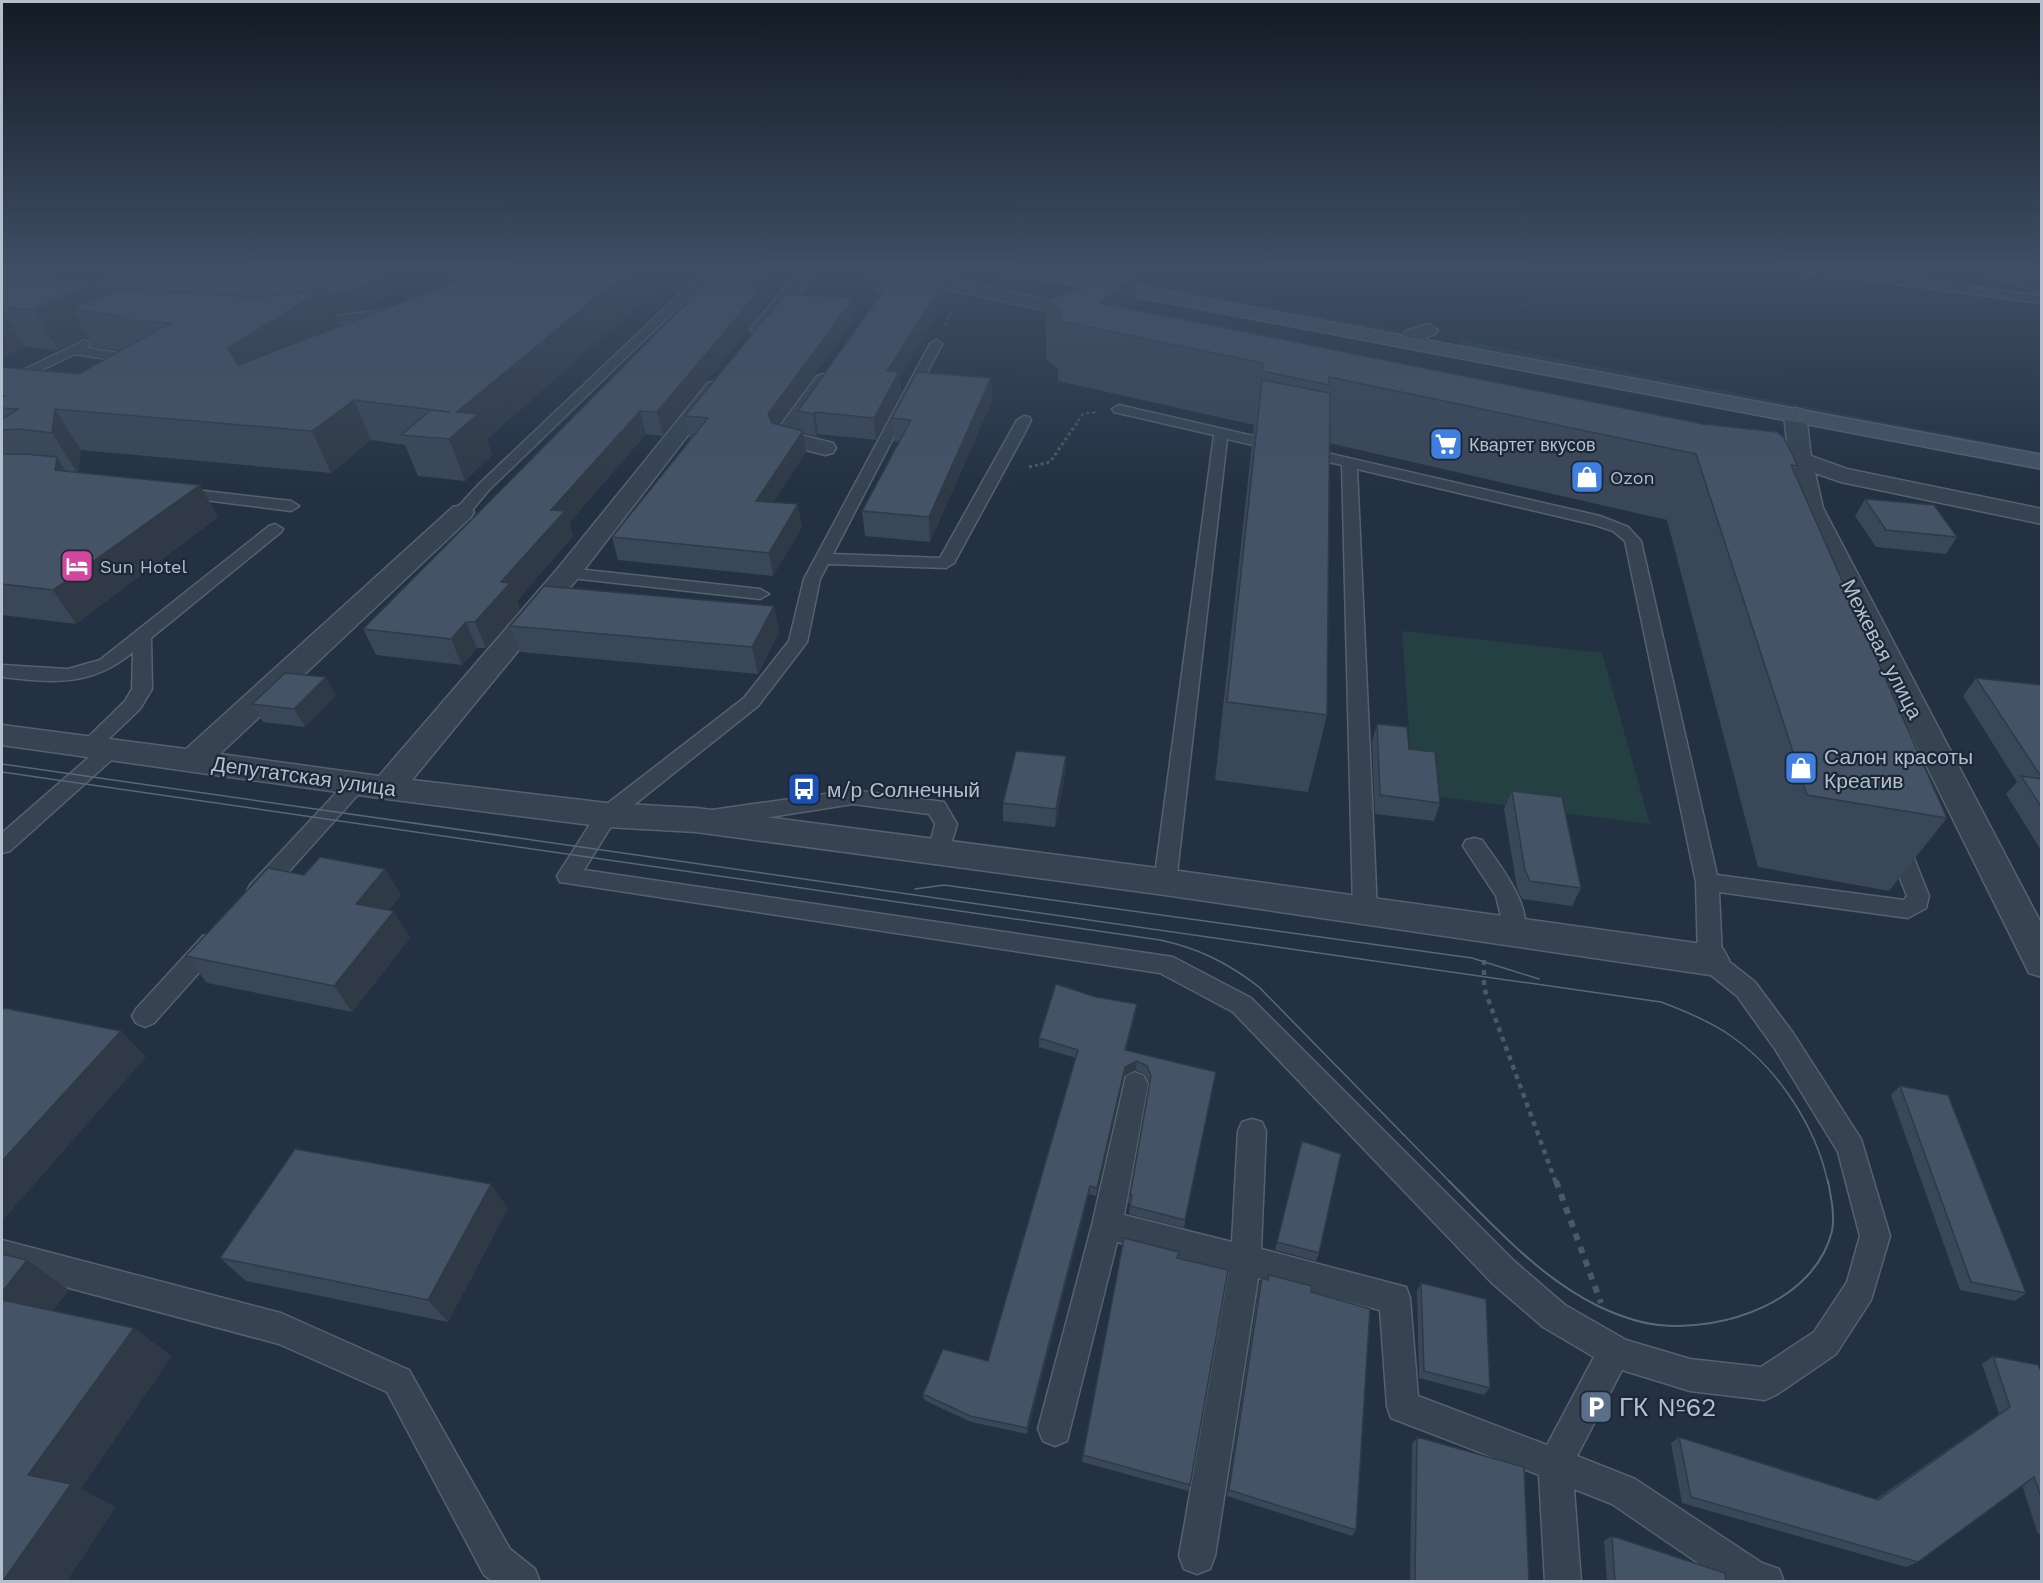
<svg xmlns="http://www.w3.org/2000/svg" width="2043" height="1583" font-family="'Work Sans',sans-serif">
  <rect width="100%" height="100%" fill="#233142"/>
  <!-- green -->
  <path fill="#254043" d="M 1034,266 L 1055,266 L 1405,332 L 1397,335 Z
    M 1461,340 L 2041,452 L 2041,458 L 1455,347 Z
    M 1402,631 L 1602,653 L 1650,824 L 1440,797 L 1438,774 L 1426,760 L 1411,758 Z"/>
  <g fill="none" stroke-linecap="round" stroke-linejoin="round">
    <!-- service casing -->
    <g stroke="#55616f" stroke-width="3">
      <path id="service" d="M 413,266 L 488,266 L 488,267 L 447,296 L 441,293 L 443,291 L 467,273 L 418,269 Z
        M 721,266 L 734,266 L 694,292 L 489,490 L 468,515 L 456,515 L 454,512 L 456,509 L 479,484 L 686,288 Z
        M 1781,266 L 1810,266 L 2042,296 L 2042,303 L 1786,269 Z
        M 8,275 L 76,282 L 82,285 L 76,288 L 4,280 L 4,276 Z
        M 391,309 L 395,310 L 395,316 L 309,327 L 303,323 L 309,319 Z
        M 85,340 L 91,344 L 86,348 L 138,356 L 144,360 L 138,364 L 75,354 L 2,389 L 2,380 Z
        M 936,340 L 942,344 L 833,554 L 940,558 L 1017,420 L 1024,416 L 1029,417 L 1031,420 L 1022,438 L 954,563 L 946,568 L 828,564 L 820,579 L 807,642 L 758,706 L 615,820 L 584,870 L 1173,957 L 1251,998 L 1514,1261 L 1565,1305 L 1626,1340 L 1690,1359 L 1761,1367 L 1814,1332 L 1847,1282 L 1860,1236 L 1838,1152 L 1775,1049 L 1737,996 L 1701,967 L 1698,960 L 1696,882 L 1625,541 L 1613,531 L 1595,525 L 1357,469 L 1377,910 L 1373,916 L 1365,919 L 1357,916 L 1353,910 L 1342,465 L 1227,439 L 1176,882 L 1173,888 L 1165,891 L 1157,888 L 1154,882 L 1214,435 L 1114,412 L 1112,409 L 1119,405 L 1600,516 L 1628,527 L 1641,541 L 1717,875 L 1904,900 L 1907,896 L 1886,843 L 1889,837 L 1897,835 L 1905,837 L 1908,843 L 1929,896 L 1926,908 L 1908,918 L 1719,892 L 1722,956 L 1755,982 L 1793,1033 L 1861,1139 L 1890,1236 L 1871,1300 L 1836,1354 L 1776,1395 L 1765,1400 L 1690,1391 L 1622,1370 L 1577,1456 L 1635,1479 L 1762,1563 L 1779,1569 L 1784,1582 L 1726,1582 L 1612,1504 L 1574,1489 L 1581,1582 L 1545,1582 L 1539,1475 L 1391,1418 L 1387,1406 L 1380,1310 L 1258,1278 L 1215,1556 L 1210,1569 L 1197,1574 L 1184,1569 L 1179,1556 L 1229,1271 L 1117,1242 L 1067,1441 L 1055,1446 L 1043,1441 L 1038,1429 L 1092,1225 L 1126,1076 L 1135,1072 L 1144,1076 L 1148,1084 L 1124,1215 L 1232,1242 L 1238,1131 L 1242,1122 L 1252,1119 L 1262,1122 L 1266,1131 L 1261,1249 L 1406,1287 L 1410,1298 L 1418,1396 L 1547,1445 L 1594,1357 L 1543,1327 L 1492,1283 L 1233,1012 L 1160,973 L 560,882 L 557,876 L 599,810 L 744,698 L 789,641 L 804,579 L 930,344 Z
        M 178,488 L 291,501 L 299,506 L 291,511 L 173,496 L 170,493 Z
        M 275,524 L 283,529 L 281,532 L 151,638 L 152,689 L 140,709 L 95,752 L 81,752 L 78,747 L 125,701 L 132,689 L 133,652 C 91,687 53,683 2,677 L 2,665 L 68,669 L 100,660 L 269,526 Z
        M 568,568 L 760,589 L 769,594 L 760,599 L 562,577 L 560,573 L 562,569 Z
        M 110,743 L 117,745 L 120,750 L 117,755 L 10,851 L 2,853 L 2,833 L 103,745 Z
        M 356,777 L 363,779 L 366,784 L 363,789 L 266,897 L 258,900 L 250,897 L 247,891 L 250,885 L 349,779 Z
        M 853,790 L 944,802 L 957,824 L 947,858 L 939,860 L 931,858 L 928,852 L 935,824 L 929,814 L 853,804 L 712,826 L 704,823 L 701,818 L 704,813 L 712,810 Z
        M 1474,838 L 1482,840 C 1497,862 1537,910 1522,938 L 1514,940 L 1506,938 L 1496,896 L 1463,846 L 1466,840 Z
        M 211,934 L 219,936 L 223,943 L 219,950 L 154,1023 L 145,1027 L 136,1023 L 132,1016 L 136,1009 L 203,936 Z
        M 2,1240 L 281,1313 L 409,1370 L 510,1549 L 535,1569 L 540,1582 L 493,1582 L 484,1575 L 387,1392 L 279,1344 L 2,1270 Z"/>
    </g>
    <!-- minor casing -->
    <g stroke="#55616f" stroke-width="3">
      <path id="minor" d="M 22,266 L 46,266 L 43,270 L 2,286 L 2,275 Z
        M 803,266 L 821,266 L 767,334 L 753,334 L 750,330 L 753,326 Z
        M 849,266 L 884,266 L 1091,308 L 1100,314 L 1091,320 L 903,280 L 893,295 L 887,296 L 878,291 L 887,277 L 852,270 Z
        M 1977,266 L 2001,266 L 2042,282 L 2042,294 L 1980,270 Z
        M 824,374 L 831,376 L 834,380 L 797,434 L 833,443 L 836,448 L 833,453 L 825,455 L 776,442 L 773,437 L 776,432 L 817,376 Z
        M 715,381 L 722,383 L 725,387 L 722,391 L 577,579 L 412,780 L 607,803 L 696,808 L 1165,869 L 1710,945 L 1723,949 L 1729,960 L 1723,971 L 1710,975 L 1165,895 L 696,832 L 607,827 L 387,799 L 2,745 L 2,725 L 186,749 L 453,507 L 462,505 L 471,507 L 474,512 L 471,517 L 220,754 L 379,776 L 559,567 L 708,383 Z
        M 1795,408 L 1803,410 L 1806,415 L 1811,456 L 1847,469 L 2042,509 L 2042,524 L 1841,482 L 1815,473 L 1823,508 L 2042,925 L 2042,977 L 2029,973 L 1799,508 L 1789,465 L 1743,455 L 1740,450 L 1743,445 L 1751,443 L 1788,451 L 1784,415 L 1787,410 Z"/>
    </g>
    <!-- tertiary casing -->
    <g stroke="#55616f" stroke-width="3">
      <path id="tertiary" d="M 1428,324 L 1438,330 L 1435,334 L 1425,338 L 1430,345 L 1420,351 L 1413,349 L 1403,335 L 1406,331 Z"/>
    </g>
    <!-- secondary casing -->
    <g stroke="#55616f" stroke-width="3">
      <path id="secondary" d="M 993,266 L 1029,266 L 2042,455 L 2042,469 L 1002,271 Z"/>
    </g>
    <!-- path-far3 -->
    <path stroke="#435d60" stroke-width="2" stroke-dasharray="3 3" stroke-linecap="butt" d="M 945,325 L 952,310
      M 1078,421 L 1083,414 L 1097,412"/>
    <!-- path-far2 -->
    <path stroke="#435d60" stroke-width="3" stroke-dasharray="3 3" stroke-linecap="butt" d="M 1029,467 L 1050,462 L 1079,420"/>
    <!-- path-far1 -->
    <path stroke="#435d60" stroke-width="4.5" stroke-dasharray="5 5" stroke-linecap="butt" d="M 1484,960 L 1484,988 L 1556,1183"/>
    <!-- path -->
    <path stroke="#435d60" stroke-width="6" stroke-dasharray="7 7" stroke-linecap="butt" d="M 1556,1181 L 1601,1303"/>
    <!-- service -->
    <use href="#service" fill="#374351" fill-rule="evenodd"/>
    <!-- minor -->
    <use href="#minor" fill="#374351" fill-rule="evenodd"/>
    <!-- tertiary -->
    <use href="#tertiary" fill="#374351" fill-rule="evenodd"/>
    <!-- secondary -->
    <use href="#secondary" fill="#455265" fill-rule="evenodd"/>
    <!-- tram-far1 -->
    <path stroke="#596779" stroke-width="1.5" d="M 2,764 L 1661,1002 C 1685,1011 1710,1021 1731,1036 C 1778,1068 1816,1127 1828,1183
      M 2,772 L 1160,940 C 1198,948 1228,963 1259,987 L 1451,1183
      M 915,889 L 944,885 L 1472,958 L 1539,979"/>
    <!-- tram -->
    <path stroke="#596779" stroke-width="2" d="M 1449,1181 C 1495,1227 1539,1277 1598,1306 C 1617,1315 1638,1323 1659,1325 C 1724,1332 1815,1301 1832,1231 C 1835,1215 1831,1197 1828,1181"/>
  </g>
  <!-- wall -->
  <path fill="#3a4758" d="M 576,266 L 683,266 L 487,439 L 492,455 L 465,481 L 418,476 L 405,445 L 371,440 L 331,473 L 81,450 L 78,473 L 218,517 L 76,624 L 2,615 L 2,367 L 79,374 L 120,351 L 93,347 L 87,336 L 58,350 L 25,347 L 2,359 L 2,284 L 38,286 L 393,267 L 400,287 L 363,311 L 335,314 L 340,326 L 576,267 Z
    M 784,273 L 762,300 L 763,311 L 663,436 L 646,434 L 569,523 L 573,536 L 517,601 L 520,609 L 486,648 L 477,648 L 462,665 L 376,655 L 363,629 Z
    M 854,298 L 855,317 L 779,425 L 800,430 L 798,411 L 946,301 L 900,376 L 901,394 L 876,440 L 818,434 L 816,436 L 803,433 L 806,452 L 773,502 L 802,527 L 773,576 L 618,560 L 612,537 L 692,438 L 690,438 L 685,416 Z
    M 1046,300 L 1135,310 L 1798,466 L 1794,473 L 1947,818 L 1889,891 L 1758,867 L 1667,520 L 1329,443 L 1327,715 L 1308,792 L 1215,780 L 1254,425 L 1058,381 L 1058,369 L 1046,359 Z
    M 991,378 L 992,401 L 930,542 L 865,536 L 862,511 L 899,442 L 894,441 L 892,418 Z
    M 1865,499 L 1957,537 L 1946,554 L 1876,547 L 1855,516 Z
    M 774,606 L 779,632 L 758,674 L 520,652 L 510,626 Z
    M 1976,678 L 2042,685 L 2042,852 L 2006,794 L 2017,782 L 1963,696 Z
    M 336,695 L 305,727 L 263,722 L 252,704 Z
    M 1377,724 L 1440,803 L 1434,821 L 1375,814 L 1372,742 Z
    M 1066,756 L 1065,774 L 1055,827 L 1003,821 L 1003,803 Z
    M 1512,791 L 1581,888 L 1572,906 L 1522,899 L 1517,888 L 1504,809 Z
    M 385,869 L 401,895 L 389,910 L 410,938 L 352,1012 L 207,983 L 186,956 L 304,875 Z
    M 1136,1012 L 1126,1050 L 1216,1072 L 1184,1228 L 1129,1214 L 1130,1203 L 1128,1203 L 1130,1195 L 1150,1084 L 1146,1075 L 1136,1070 L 1124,1076 L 1096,1196 L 1089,1194 L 1027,1434 L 971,1422 L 924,1400 L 923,1394 L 988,1361 L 1076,1058 L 1039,1047 L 1039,1038 Z
    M 1900,1086 L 2026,1293 L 2015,1301 L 1960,1290 L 1891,1095 Z
    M 1302,1141 L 1319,1253 L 1316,1261 L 1275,1250 Z
    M 508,1208 L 448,1322 L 246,1281 L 220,1258 Z
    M 1177,1258 L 1190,1485 L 1188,1491 L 1082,1462 L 1083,1455 Z
    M 1269,1275 L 1311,1292 L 1356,1530 L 1352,1536 L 1227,1496 L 1259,1286 L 1262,1278 L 1267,1280 Z
    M 1421,1283 L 1490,1388 L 1484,1395 L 1419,1378 L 1417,1291 Z
    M 1993,1356 L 2042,1373 L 2042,1534 L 2038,1534 L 2022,1485 L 1918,1562 L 1906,1567 L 1682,1503 L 1671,1443 L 1679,1437 L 1876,1499 L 1999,1414 L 1982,1364 Z
    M 1417,1437 L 1529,1581 L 1410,1581 L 1412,1444 Z
    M 1612,1536 L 1726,1581 L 1607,1581 L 1604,1541 Z"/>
  <!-- shaded-wall -->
  <path fill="#303a47" d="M 634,266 L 683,266 L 487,439 L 492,455 L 465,481 L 449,439 L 457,412 Z
    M 770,266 L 783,266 L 784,273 L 762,300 L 763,311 L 663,436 L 657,412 L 749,289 Z
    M 393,267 L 400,287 L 363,311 L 335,314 L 340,326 L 247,387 L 228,348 L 325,289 Z
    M 1137,273 L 1134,330 L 1101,303 Z
    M 945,281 L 946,301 L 900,376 L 901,394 L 876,440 L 874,418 L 887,371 Z
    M 95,282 L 113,315 L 72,309 L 87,336 L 58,350 L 34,310 Z
    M 854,298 L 855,317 L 771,436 L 768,414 Z
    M 2,309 L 25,347 L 2,359 Z
    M 991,378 L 992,401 L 930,542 L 929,517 Z
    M 354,400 L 371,440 L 331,473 L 312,431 Z
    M 55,409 L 81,450 L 78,474 L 52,433 Z
    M 640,411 L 646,434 L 569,523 L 573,536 L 517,601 L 520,609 L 486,648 L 475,622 L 501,582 L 551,510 Z
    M 815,412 L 818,434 L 816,436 L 813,414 Z
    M 803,431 L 806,452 L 760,523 L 756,501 Z
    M 57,457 L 77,489 L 55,470 Z
    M 200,485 L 218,517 L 76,624 L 53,590 Z
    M 798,504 L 802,527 L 773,576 L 769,553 Z
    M 774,606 L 779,632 L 758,674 L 752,647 Z
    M 466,622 L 477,648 L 462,665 L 451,639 Z
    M 326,677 L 336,695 L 305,727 L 294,709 Z
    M 1066,756 L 1065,774 L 1055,827 L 1056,809 Z
    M 385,869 L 401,895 L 372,931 L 356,904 Z
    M 394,911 L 410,938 L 352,1012 L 334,986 Z
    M 1137,1004 L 1136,1012 L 1124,1058 L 1125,1050 Z
    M 121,1031 L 146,1057 L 2,1221 L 2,1161 Z
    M 1137,1061 L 1136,1070 L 1124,1076 L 1096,1196 L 1097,1188 L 1125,1067 Z
    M 491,1184 L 508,1208 L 448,1322 L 428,1300 Z
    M 1090,1186 L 1089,1194 L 1027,1434 L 1027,1428 Z
    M 27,1260 L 69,1290 L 39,1328 L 2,1303 L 2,1292 Z
    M 134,1328 L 172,1356 L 81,1489 L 116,1507 L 67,1581 L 3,1581 L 28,1475 Z"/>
  <!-- building -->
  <path fill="#445366" stroke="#303a47" stroke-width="1.5" d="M 130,266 L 386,266 L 393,267 L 355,290 L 326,294 L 325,289 L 258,297 L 120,288 L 117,289 L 98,287 L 95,282 Z
    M 496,266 L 560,266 L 617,271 L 618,266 L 634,266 L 457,412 L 478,414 L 449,439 L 401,435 L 431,410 L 450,412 L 354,400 L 312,431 L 55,409 L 52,433 L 19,429 L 2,430 L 2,419 L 18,409 L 2,408 L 2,398 L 5,396 L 2,396 L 2,367 L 79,374 L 170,323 L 127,320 L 125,317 L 72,309 L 120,288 L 258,297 L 325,289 L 228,348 L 238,365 Z
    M 723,266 L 770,266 L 749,289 L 760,290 L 657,412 L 640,411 L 551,510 L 565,511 L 501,582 L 510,583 L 475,622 L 466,622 L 451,639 L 363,629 Z
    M 1133,272 L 1137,273 L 1101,303 L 1703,424 L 1777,432 L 1784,438 L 1798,466 L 1791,465 L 1947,818 L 1807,795 L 1696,454 L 1329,377 L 1329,385 L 1262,371 L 1263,363 L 1059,321 L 1062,312 L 1046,300 Z
    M 893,277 L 945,281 L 887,371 L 899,372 L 874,418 L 815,412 L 813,414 L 798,411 Z
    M 56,278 L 95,282 L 34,310 L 2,307 L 2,284 L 38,286 Z
    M 785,294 L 854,298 L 768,414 L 772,423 L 803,431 L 756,501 L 798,504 L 769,553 L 612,537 L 708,418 L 685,416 Z
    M 917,372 L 991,378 L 929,517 L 862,511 L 911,420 L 892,418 Z
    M 1262,380 L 1330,393 L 1327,715 L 1227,702 Z
    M 2,454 L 25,454 L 57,457 L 55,470 L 200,485 L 53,590 L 2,584 Z
    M 1865,499 L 1934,505 L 1957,537 L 1886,530 Z
    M 544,586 L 774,606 L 752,647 L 510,626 Z
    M 285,673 L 326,677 L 294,709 L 252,704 Z
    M 1976,678 L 2042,685 L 2042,778 Z
    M 1377,724 L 1407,727 L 1409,749 L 1435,752 L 1440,803 L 1380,795 Z
    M 1016,751 L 1066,756 L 1056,809 L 1003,803 Z
    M 2021,776 L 2042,779 L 2042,808 Z
    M 1512,791 L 1562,797 L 1581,888 L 1530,881 L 1525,870 Z
    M 320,857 L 385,869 L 356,904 L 394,911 L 334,986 L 186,956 L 268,868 L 304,875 Z
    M 1056,984 L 1096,997 L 1137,1004 L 1125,1050 L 1216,1072 L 1185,1220 L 1130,1206 L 1132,1195 L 1130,1195 L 1151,1076 L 1147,1066 L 1137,1061 L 1125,1067 L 1097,1188 L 1090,1186 L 1027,1428 L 970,1416 L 923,1394 L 943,1349 L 988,1361 L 1078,1050 L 1039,1038 Z
    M 4,1008 L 121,1031 L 2,1161 L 2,1011 Z
    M 1900,1086 L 1948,1095 L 2026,1293 L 1971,1282 Z
    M 1302,1141 L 1341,1154 L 1319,1253 L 1277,1242 Z
    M 295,1149 L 491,1184 L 428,1300 L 220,1258 Z
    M 1124,1238 L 1179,1252 L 1177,1258 L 1228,1270 L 1190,1485 L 1083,1455 Z
    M 2,1254 L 27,1260 L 2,1292 Z
    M 1269,1275 L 1312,1286 L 1311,1292 L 1370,1309 L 1356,1530 L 1229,1490 L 1262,1278 L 1268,1280 Z
    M 1421,1283 L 1486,1299 L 1490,1388 L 1424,1371 Z
    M 2,1300 L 134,1328 L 28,1475 L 71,1484 L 3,1581 L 2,1581 Z
    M 1993,1356 L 2038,1365 L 2042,1373 L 2042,1499 L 2034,1477 L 1918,1562 L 1691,1497 L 1679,1437 L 1878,1500 L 2010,1407 Z
    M 1417,1437 L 1524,1467 L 1529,1581 L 1415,1581 Z
    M 1612,1536 L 1725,1573 L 1726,1581 L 1615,1581 Z"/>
  <!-- sky -->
  <linearGradient id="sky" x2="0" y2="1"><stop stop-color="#131b24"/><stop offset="0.55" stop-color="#3f4e65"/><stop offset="1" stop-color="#3f4e65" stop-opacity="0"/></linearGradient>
  <rect width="2043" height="488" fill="url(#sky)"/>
  <!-- icons -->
  <defs>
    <g id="supermarket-square" transform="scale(1.725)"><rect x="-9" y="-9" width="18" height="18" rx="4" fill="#3f7fe0" stroke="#1c2837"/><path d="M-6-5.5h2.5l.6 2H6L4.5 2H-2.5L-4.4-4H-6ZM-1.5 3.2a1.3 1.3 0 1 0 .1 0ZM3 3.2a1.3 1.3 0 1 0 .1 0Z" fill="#fff"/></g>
    <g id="shop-square" transform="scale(1.725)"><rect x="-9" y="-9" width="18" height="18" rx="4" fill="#3f7fe0" stroke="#1c2837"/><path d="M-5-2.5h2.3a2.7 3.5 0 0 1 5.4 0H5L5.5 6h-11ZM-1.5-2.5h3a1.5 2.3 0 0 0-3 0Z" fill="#fff"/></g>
    <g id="hotel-square" transform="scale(1.725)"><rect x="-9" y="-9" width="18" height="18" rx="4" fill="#d1479c" stroke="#1c2837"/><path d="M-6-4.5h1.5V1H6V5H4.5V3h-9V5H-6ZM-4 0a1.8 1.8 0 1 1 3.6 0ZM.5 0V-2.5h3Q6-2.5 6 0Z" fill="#fff"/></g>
    <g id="bus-square" transform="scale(1.725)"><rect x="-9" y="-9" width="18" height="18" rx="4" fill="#1a4fb4" stroke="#1c2837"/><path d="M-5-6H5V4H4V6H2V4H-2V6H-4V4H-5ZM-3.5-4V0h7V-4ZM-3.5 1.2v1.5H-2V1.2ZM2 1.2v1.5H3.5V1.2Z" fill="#fff"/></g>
    <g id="parking-square" transform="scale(1.725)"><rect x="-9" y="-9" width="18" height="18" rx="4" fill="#5c6f8a" stroke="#1c2837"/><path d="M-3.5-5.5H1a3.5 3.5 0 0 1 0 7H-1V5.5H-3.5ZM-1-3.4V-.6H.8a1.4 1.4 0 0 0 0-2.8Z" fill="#fff"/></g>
  </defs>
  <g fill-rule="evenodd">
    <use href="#supermarket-square" x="1446" y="444"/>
    <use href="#shop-square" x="1587" y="477"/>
    <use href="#hotel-square" x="77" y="566"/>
    <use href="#shop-square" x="1801" y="768"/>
    <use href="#bus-square" x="804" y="789"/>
    <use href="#parking-square" x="1596" y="1407"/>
  </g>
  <g text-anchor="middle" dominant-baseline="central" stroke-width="4.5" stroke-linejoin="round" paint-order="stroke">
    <!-- far-poi labels -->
    <g font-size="18" fill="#b4becc" stroke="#1c2837" text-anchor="start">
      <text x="1469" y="444">Квартет вкусов</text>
      <text x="1610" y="477">Ozon</text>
      <text x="100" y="566">Sun Hotel</text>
    </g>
    <!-- street labels -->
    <g font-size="21" fill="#b4becc" stroke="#1c2837">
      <text transform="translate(1882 649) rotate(63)">Межевая улица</text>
      <text transform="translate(304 776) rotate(8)">Депутатская улица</text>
    </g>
    <!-- poi labels -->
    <g font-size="21" fill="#b4becc" stroke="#1c2837" text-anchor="start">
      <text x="1824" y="756">Салон красоты<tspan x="1824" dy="24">Креатив</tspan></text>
      <text x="827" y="789">м/р Солнечный</text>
    </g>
    <!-- near-poi labels -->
    <g font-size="26" fill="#b4becc" stroke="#1c2837" text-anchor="start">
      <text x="1619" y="1407">ГК №62</text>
    </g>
  </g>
  <!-- border -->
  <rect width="2043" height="1583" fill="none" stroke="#b4becc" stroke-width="6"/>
</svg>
